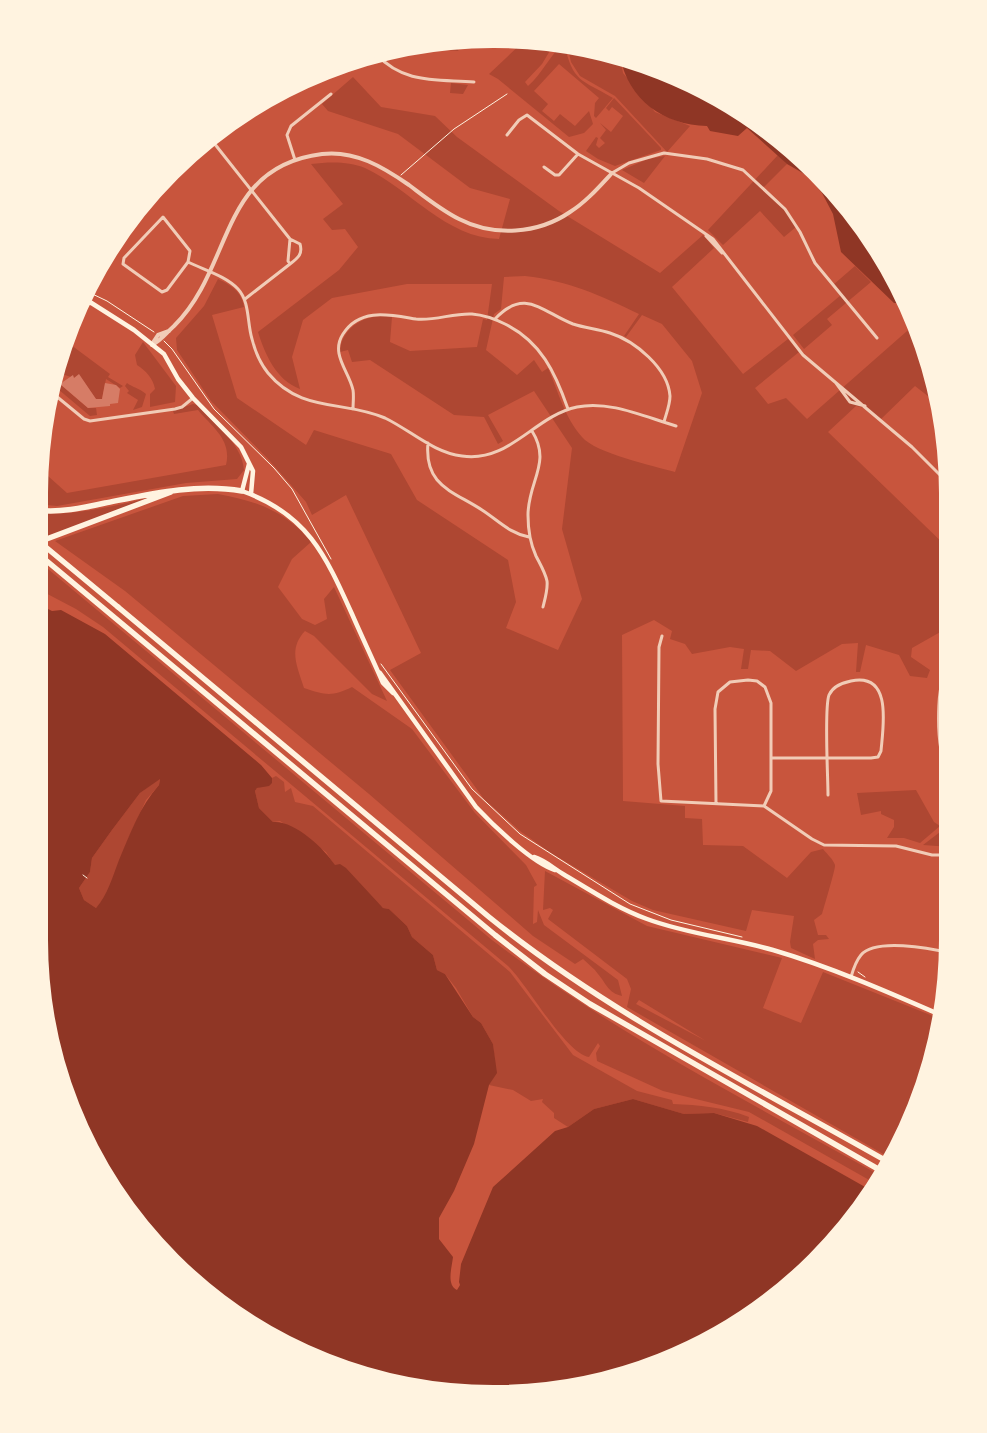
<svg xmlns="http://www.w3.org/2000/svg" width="987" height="1433" font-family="Lato,sans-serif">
  <rect width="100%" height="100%" fill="#c8553d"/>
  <!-- green -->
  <path fill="#ae4732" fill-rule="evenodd" d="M 526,39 L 560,43 L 553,50 L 551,49 L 542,64 L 525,82 L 528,86 C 542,74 550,55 564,43 C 573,83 581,79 613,98 L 596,118 L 594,116 L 595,103 L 599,98 L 559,64 L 534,91 L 548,104 L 542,111 L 554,121 L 560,114 L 575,126 L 589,111 L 593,124 L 584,133 L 569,137 L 498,79 L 489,74 Z
    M 450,41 L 459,51 L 421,48 L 417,44 Z
    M 567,44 L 583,45 L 620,56 L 623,73 L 655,112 L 690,126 L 667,152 L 615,96 L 580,76 L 571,62 Z
    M 353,77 L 381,107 L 435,116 L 457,137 L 559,211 L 660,273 L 703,235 L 714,248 L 672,287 L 743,374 L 788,339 L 799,352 L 755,388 L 768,404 L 786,398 L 807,419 L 915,324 L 942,407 L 915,386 L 879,421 L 865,408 L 856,406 L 828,432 L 951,551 L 951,626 L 912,648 L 911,657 L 930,670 L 927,678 L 910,676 L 899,655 L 866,645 L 860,672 L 856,672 L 858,643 L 842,644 L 796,671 L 770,651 L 751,650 L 748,669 L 741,669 L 744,649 L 730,647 L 692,654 L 685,644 L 670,639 L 672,631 L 654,620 L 622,635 L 623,801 L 685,806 L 685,818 L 702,819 L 703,845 L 743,846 L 787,878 L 811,852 L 823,849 C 827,854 833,859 835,865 C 836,867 824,907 822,914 L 814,920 L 818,935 L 826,935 L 829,939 L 818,940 L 813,944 L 815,959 L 791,948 L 790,942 L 794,916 L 752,910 L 746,931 L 653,910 L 632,901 L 551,853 L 520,831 L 484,799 L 390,670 L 421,653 L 346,495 L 312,515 L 306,502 L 269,460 L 211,401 L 177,350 L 176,338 L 204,306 L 218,279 C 231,285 242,292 244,307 L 212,315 L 237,398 L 306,445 L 314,430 L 391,454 L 417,500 L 508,560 L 516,602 L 506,628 L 558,650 L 582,599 L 562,529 L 572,448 L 534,391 L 488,415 L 503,441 L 498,444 L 484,417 L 454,415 L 370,360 L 352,362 L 348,350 L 340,352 C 341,326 369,312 392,317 L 390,342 L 410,351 L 477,347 L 483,319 L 487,320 L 492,284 L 407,284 L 332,298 L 303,320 L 292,357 L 300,389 C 276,380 265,354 258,332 L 339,270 L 358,247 L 345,229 L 332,230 L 323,219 L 343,204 L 311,164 C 329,162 348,161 365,168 C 410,189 446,238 499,239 L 510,199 L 470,188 L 398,134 L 328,111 L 322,104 ZM 525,276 C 570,281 599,295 639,314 L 624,336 L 626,337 L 642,315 L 662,324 L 692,361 L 702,393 L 675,472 C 654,466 595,453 582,437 C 565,418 558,391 548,368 L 542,372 L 534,360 L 517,375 L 486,350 L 494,314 L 501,309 L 504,277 Z
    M 451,83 L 468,85 L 463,94 L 450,93 Z
    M 614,98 L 661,148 L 661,150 L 615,166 L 598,159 L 586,151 L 596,137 L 598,138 L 596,145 L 599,148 L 605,143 L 600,138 L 606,130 L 600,123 L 611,132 L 623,116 L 612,107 L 609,111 L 606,108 Z
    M 778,155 L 787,164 L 763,188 L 785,210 L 796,227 L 784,237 L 760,211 L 723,245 L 708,230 Z
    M 665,156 L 644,183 L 622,170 L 648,159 Z
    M 855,266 L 871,282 L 827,319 L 832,325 L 804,349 L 793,335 L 841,295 L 833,285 Z
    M 143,342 L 176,386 L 175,402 L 150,407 L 150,394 L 155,389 C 153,378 146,371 137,365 L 135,355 Z
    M 71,345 L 110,374 L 108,377 L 123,386 L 120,388 L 106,379 L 102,399 L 96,399 L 79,375 L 74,378 L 56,372 L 61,358 Z
    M 54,379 L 88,408 L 96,408 L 97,415 L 90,416 L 52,384 Z
    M 127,383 C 132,387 139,388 146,394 L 142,407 L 133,410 L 138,400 L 127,393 L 129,391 L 125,386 Z
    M 193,404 L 197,405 C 214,424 242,443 244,470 L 237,479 L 186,483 L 57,506 L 36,504 L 39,468 L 67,493 L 226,465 C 232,440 213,428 198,410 L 174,414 L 173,411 Z
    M 165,494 L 44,538 L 36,532 L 36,513 C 78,517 125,503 165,494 Z
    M 218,494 C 256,501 286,511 311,542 L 292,559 L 278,587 L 302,619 L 315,625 L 327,619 L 324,599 L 334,587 L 387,701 L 372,694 L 314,636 L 305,631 C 288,649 297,666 304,688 C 325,695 332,697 352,687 L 412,729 L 475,813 L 526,865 L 537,885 L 534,887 L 533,924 L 537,922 L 538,910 L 544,925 L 618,980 L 622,996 C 608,993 606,983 598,974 C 594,968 588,964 583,959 L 575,964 L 533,936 L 369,794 L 125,591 L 55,541 L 183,496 Z
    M 36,559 L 492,940 C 613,1033 750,1102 883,1177 L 878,1185 L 749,1112 L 663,1091 L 597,1061 L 596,1053 L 600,1046 L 598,1043 L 589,1057 C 565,1053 528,985 508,966 L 103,627 L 76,609 L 36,588 Z
    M 276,776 L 284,782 L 285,792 L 291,788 L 295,802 L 313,806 L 510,972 L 573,1055 L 637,1091 L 672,1100 L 673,1104 C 699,1105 723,1107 749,1117 L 748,1122 L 714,1113 L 684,1114 L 633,1099 L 594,1109 L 568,1127 L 554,1118 L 554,1113 L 542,1102 L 543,1099 L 531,1101 L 513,1090 L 489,1085 L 496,1073 L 493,1044 L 481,1023 L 473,1017 L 456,988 L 445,974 L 437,970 L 433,955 L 412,937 L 407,926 L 389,909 L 383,908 L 335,866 L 326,852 L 280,821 L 273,822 L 259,808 L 255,791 L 257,788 L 272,782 L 272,778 Z
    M 160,778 L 159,785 L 146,800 L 128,839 L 106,896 L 96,908 L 84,900 L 79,888 L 90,872 L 92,858 L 112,830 L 140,793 Z
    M 916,790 L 934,822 L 940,826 L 920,843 L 904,838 L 887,838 L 894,827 L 894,820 L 881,814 L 881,811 L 861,815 L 857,793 Z
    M 944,829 L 951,833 L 951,847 L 923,845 Z
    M 545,871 L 647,926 L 782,958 L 763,1008 L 801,1023 L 823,972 L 943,1020 L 916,1115 L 892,1159 L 627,1007 L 631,989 L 627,979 L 548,919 L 553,910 L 550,908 L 543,910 ZM 639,1000 L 706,1041 L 636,1004 Z"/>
  <!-- water -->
  <path fill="#8f3625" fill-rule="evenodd" d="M 620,56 L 669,71 L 748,113 L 817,170 L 903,291 L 908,304 L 894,303 L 841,252 L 833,214 L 822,193 L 808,176 L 787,164 L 747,128 L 738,136 L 710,131 L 707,126 C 664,125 628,100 620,56 Z
    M 36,603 L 52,611 L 61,610 L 105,634 L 261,765 L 272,778 L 272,783 L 269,786 L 257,788 L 255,791 L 259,808 L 273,822 C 294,820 324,848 335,865 L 340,864 L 346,868 L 383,908 L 389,909 L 407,926 L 412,937 L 433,955 L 437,970 L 445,974 L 473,1017 L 481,1023 L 493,1044 L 497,1073 L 489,1085 L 474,1144 L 454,1191 L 439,1218 L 439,1239 L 453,1257 C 452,1267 446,1285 457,1290 L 460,1285 L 459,1282 L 461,1264 L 493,1187 L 555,1131 L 568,1127 L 594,1109 L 633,1099 L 684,1114 L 714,1113 L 757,1126 L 874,1192 L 874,1194 L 817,1263 L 696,1349 L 582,1388 L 434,1393 L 318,1362 L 192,1283 L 113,1193 L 52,1058 L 36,939 ZM 160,779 L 159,785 C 140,806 130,834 119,860 C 112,878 108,894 96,908 L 84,900 L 79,888 L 90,872 L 92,858 L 112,830 L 140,793 Z"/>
  <!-- building -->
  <path fill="#d67c66" d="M 79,374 L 96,399 L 102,399 L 105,383 L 116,385 L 120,389 L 118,403 L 110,404 L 110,406 L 88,408 L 60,384 L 73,375 L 74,378 Z"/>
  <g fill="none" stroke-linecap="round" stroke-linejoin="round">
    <!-- path -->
    <path stroke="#fff3e0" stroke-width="1" d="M 401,175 L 454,129 L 507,94
      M 84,290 L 107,301 L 154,332
      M 164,341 L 172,349 L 214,409 L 274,468 L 292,489 L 331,559
      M 381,664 L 472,789 L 520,834 L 630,904 L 671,920 L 742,937
      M 83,875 L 87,878
      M 858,972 L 865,977"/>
    <!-- minor -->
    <path stroke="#f1ccb7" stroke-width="3" d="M 480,38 L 483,41
      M 376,54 C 404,84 435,79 474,82
      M 379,57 L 388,50
      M 507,135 L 519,120 L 527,115 L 578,154 L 639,188 L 713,239 L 803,355 L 912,447 L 950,485
      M 210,138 L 290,239 L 288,261 L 290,264 C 298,258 303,254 300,244 L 290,239
      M 295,160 L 287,135 L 291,126 L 331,94
      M 544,167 L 555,175 L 559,175 L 578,154
      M 612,173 L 629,163 L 664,153 L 707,159 L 743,170 L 785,209 L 800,232 L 815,263 L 877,338
      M 706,236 L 722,253
      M 188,262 L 167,290 L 162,292 L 123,264 L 124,258 L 163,217 L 190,251 L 188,262 C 204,270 226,276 238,289 C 250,302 247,323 252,339 C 255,351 260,363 268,373 C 301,413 343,400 385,418 C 410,430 434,453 462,456 C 510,463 534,416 577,407 C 609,400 645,417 676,426
      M 245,299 L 290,264
      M 495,319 C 525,287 542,312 573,324 C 585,328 598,329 610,333 C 635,341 668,368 670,396 C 670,405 666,414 664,422
      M 836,383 L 850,402 L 865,406
      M 50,391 L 84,419 L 90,421 L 175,409 L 182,407 L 193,398
      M 353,409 C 353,403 354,396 353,390 C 349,371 330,354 343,334 C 360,307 391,315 416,319 C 435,321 453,313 472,314 C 484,315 495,319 505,324 C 541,342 555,372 568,409
      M 532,431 C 552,463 528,481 528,515 C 528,529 530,543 536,556 C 540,564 545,572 547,581 C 548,589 545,599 543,607
      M 428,443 C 424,486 453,491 482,510 C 499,521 509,533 529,537
      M 662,636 L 659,647 L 658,764 L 661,801 L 764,806 L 812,839 L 824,845 L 896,846 L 932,855 L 951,855
      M 951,667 C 935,676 938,733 941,750 C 943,759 948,768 951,776
      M 772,758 L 871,758 L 878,757 L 881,751 C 883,727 893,672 851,681 C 842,683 833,686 829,695 C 824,708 828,776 828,795
      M 716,803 L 715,709 L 718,692 L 730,682 L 748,680 L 757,681 L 765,687 L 771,703 L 771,791 L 764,806
      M 851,977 C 853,970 856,961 861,955 C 875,938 930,948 949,953"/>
    <!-- tertiary -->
    <path stroke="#f1ccb7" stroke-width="4" d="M 152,344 L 158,335 L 169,331
      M 152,345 C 162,340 166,333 174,326 C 234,267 218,167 322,154 C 355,150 383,167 409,185 C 425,197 441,210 459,219 C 494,237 538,234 570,212 C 586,202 599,187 612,173"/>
    <!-- secondary -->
    <path stroke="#fff3e0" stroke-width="4.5" d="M 82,297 L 134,330 L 164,354 L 178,379 L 193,398 L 241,447 L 253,471 L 251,494
      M 80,301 L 91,303
      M 249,464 L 242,491 C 307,514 325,554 352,614 C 362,637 373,660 383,683 L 393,693
      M 380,673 L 476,807 C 493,825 532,863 555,870
      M 534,857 C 546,861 553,868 563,874 C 590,890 617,908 647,919 C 687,934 731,938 773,950 C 831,967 888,992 943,1016"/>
    <!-- trunk -->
    <path stroke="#fff3e0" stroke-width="5.5" d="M 36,510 C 59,513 83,508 105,503 C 150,494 196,483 242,491
      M 36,539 L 118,607
      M 36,543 L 171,492"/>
    <!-- motorway -->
    <path stroke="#fff3e0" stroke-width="5.5" d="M 36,552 L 495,935 L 545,974 L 590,1004 L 885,1173
      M 118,607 L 489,917 C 610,1015 755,1086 890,1163"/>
  </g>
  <!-- crop -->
  <path d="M0 0H987V1433H0ZM493 45H494A448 448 0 0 1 942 493V940A448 448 0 0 1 494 1388H493A448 448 0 0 1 45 940V493A448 448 0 0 1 493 45Z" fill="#fff3e0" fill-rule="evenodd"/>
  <path fill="none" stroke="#fff3e0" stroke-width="6" d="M493 45H494A448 448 0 0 1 942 493V940A448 448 0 0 1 494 1388H493A448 448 0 0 1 45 940V493A448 448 0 0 1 493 45Z"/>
</svg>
